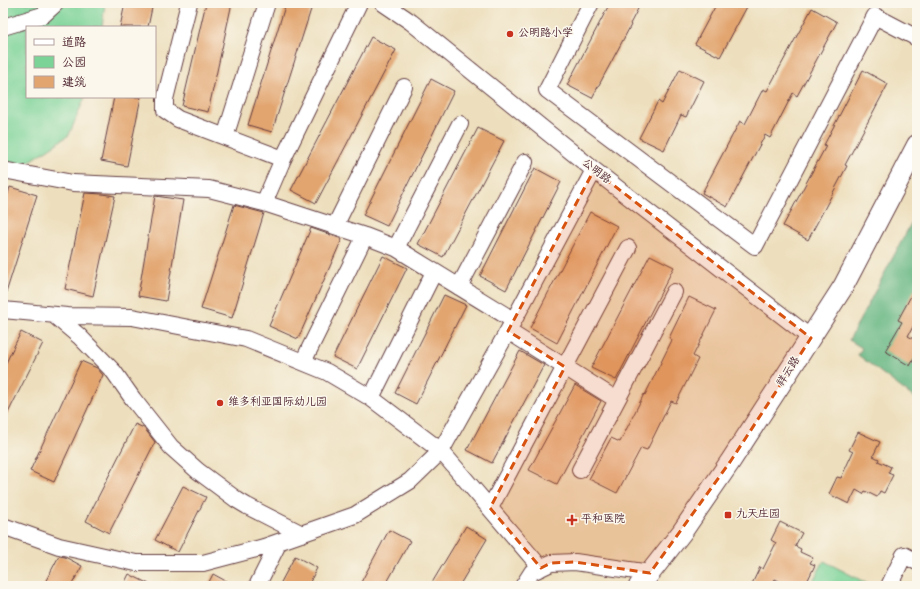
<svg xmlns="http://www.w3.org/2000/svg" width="920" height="589" font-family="'Gochi Hand','LXGW WenKai TC',sans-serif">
  <rect width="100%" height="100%" fill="#fbf7ec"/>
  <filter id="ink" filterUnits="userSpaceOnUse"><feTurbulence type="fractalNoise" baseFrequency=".025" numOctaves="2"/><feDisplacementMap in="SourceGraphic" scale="8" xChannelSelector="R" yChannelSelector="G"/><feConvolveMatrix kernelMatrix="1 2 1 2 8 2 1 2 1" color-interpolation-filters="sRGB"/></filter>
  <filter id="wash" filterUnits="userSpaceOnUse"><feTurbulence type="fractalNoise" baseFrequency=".012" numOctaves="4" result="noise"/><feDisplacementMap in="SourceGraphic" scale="16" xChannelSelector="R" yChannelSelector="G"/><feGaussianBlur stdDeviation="0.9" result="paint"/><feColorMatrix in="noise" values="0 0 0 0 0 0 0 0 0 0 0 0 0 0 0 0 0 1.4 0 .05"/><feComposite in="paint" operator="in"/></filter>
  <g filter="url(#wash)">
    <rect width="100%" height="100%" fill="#eddfbd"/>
    <!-- green -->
    <path fill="#7bd398" stroke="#627962" d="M 3,3 L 105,3 L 102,27 L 27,27 L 27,97 L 85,97 L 69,135 L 23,166 L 3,162 Z
      M 824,561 L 872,586 L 810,586 Z"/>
    <!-- forest -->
    <path fill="#64b580" stroke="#576a56" d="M 917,212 L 917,285 L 910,326 L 906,335 L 917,341 L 917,400 L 858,355 L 862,348 L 849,340 Z"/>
    <g id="blocks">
      <!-- building -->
      <path fill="#e2a570" d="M 125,3 L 153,3 L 148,27 L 120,27 Z
        M 206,3 L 232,3 L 208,112 L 182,106 Z
        M 286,3 L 313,3 L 272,132 L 248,125 Z
        M 610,3 L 641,3 L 630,24 L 631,25 L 592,98 L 567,85 Z
        M 717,3 L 749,3 L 720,57 L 695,44 Z
        M 812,8 L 837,22 L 797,96 L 793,93 L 770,138 L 765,135 L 727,207 L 702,193 L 740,121 L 745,124 L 763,89 L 767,91 Z
        M 371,37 L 396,50 L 316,203 L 291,190 Z
        M 680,69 L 704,81 L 686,117 L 681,115 L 664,150 L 639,138 L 658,101 L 662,104 Z
        M 863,70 L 888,84 L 845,165 L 847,166 L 808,240 L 783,226 L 826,146 L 824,145 Z
        M 431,79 L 454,91 L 387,226 L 363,215 Z
        M 114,97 L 141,97 L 127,166 L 101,161 Z
        M 478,128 L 504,141 L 443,257 L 418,244 Z
        M 535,168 L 561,182 L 506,290 L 480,276 Z
        M 10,187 L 37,195 L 5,296 L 3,296 L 3,210 Z
        M 85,193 L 102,194 L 115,196 L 93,296 L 65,289 Z
        M 155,196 L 183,200 L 166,301 L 138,296 Z
        M 234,205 L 264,213 L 232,318 L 201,309 Z
        M 590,212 L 617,226 L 557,343 L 530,328 Z
        M 311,228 L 342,239 L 298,339 L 269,326 Z
        M 650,255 L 674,267 L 616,380 L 591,368 Z
        M 383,256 L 407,268 L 357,369 L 333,357 Z
        M 917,285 L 917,319 L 908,336 L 917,341 L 917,353 L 910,366 L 885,351 L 902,322 L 898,320 Z
        M 444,295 L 466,305 L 416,404 L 395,393 Z
        M 689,297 L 716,310 L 693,356 L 698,359 L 676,403 L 671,401 L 647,450 L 641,448 L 617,493 L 589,479 L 611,438 L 620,442 L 644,394 L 645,395 L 672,340 L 669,338 Z
        M 21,332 L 43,343 L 3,423 L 3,369 Z
        M 520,351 L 544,365 L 492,463 L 467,450 Z
        M 81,361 L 97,368 L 103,375 L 54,482 L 30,471 Z
        M 575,385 L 601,401 L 557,484 L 529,470 Z
        M 135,424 L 144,428 L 155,442 L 109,533 L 86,521 Z
        M 858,432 L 880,442 L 873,456 L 879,459 L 878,461 L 891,467 L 888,473 L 893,475 L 884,493 L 880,491 L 877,497 L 865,491 L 863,494 L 856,490 L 849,504 L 829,494 L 837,477 L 841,478 L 853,452 L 849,450 Z
        M 183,486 L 206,497 L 178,552 L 155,540 Z
        M 780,522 L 802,533 L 795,546 L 801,549 L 800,552 L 813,558 L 810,563 L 815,565 L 806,584 L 802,582 L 800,586 L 796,586 L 787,582 L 785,584 L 775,579 L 772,586 L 751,586 L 760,567 L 763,569 L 776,543 L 771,540 Z
        M 466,526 L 487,539 L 459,586 L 430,586 Z
        M 389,530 L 410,541 L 385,586 L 359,586 Z
        M 59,556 L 65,557 L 82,566 L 71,586 L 43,586 Z
        M 295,556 L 317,568 L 308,586 L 279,586 Z
        M 129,574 L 153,586 L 123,586 Z
        M 213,574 L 235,586 L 207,586 Z"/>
    </g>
  </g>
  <g filter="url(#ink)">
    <use href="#blocks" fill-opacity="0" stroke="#623c41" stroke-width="1"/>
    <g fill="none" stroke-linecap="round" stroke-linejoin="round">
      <!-- minor casing -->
      <g stroke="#623c41" stroke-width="18">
        <path id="minor" d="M 189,3 L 165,99 L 165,110 L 178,119 L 283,159
          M 383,3 L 411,22 L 594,170 L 811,338
          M 591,3 L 547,90 L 755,246 L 875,16 L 917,38
          M 3,27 L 43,15 L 55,4 L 56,3
          M 225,137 L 267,3
          M 3,170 L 73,183 L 209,189 L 264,203 L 365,236 L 396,248 L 513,320
          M 264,203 L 283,159 L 359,3
          M 335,226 L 404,87
          M 396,248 L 460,124
          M 459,287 L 525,162
          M 3,310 L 67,316 L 132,317 L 246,339 L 327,372 L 371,398 L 441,451 L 541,568
          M 54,315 L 79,336 L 114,372 L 133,399 L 171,447 L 198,471 L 237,500 L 247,506 L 302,534
          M 508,331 L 617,400
          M 303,362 L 365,236
          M 371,398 L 434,272
          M 580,470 L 674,292
          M 490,508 L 628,248
          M 3,526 L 59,546 L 136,563 L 203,563 L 264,547 L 355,515 L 410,481 L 441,451 L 508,331 L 594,170
          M 257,586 L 279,542
          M 523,586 L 532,572 L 551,563 L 575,562 L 650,573
          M 889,586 L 904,555 L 917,562"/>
      </g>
      <!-- major casing -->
      <g stroke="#623c41" stroke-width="22">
        <path id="major" d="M 639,586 L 650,573 L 682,532 L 730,462 L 780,385 L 843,287 L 917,145"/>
      </g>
      <!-- minor -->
      <use href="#minor" stroke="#fff" stroke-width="16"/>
      <!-- major -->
      <use href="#major" stroke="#fff" stroke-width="20"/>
    </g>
  </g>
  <!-- marked area -->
  <path fill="#d8530f" fill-opacity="0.2" stroke="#d8530f" stroke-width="3" stroke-dasharray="8 5" stroke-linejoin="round" d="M 594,170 L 811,338 L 730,462 L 650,573 L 575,562 L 551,563 L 541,568 L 490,508 L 565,367 L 508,331 Z"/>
  <!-- markers -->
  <g fill="#c8321e" stroke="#fbf7ec" stroke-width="1.5">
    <circle cx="510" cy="34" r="4"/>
    <circle cx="220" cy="403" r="4"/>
    <rect x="724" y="511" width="8" height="8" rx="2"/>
    <path d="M570 514h4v4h4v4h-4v4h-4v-4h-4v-4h4z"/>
  </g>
  <g text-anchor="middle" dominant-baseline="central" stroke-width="3" stroke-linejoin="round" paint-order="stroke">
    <!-- poi labels -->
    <g font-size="11" fill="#4a1f2b" stroke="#fbf7ec" text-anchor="start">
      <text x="518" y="34">公明路小学</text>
      <text x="228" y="403">维多利亚国际幼儿园</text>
      <text x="736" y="515">九天庄园</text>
      <text x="581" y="520">平和医院</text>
    </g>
    <!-- street labels -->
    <g font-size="11" fill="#4a1f2b" stroke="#fbf7ec">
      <text transform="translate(596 172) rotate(38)">公明路</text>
      <text transform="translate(789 372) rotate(-57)">祥云路</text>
    </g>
  </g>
  <!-- margin -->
  <rect width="920" height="589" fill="none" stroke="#fbf7ec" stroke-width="16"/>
  <!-- legend -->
  <rect x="26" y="26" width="130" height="72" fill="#fbf7ec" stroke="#b4a19f"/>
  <rect x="34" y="39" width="20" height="6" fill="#ffffff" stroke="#b4a19f"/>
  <text x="62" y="46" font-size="12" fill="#4a1f2b">道路</text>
  <rect x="34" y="56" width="20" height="12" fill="#7bd398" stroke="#b4a19f"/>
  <text x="62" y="66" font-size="12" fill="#4a1f2b">公园</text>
  <rect x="34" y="76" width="20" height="12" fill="#e2a570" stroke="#b4a19f"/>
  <text x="62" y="86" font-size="12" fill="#4a1f2b">建筑</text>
</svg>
